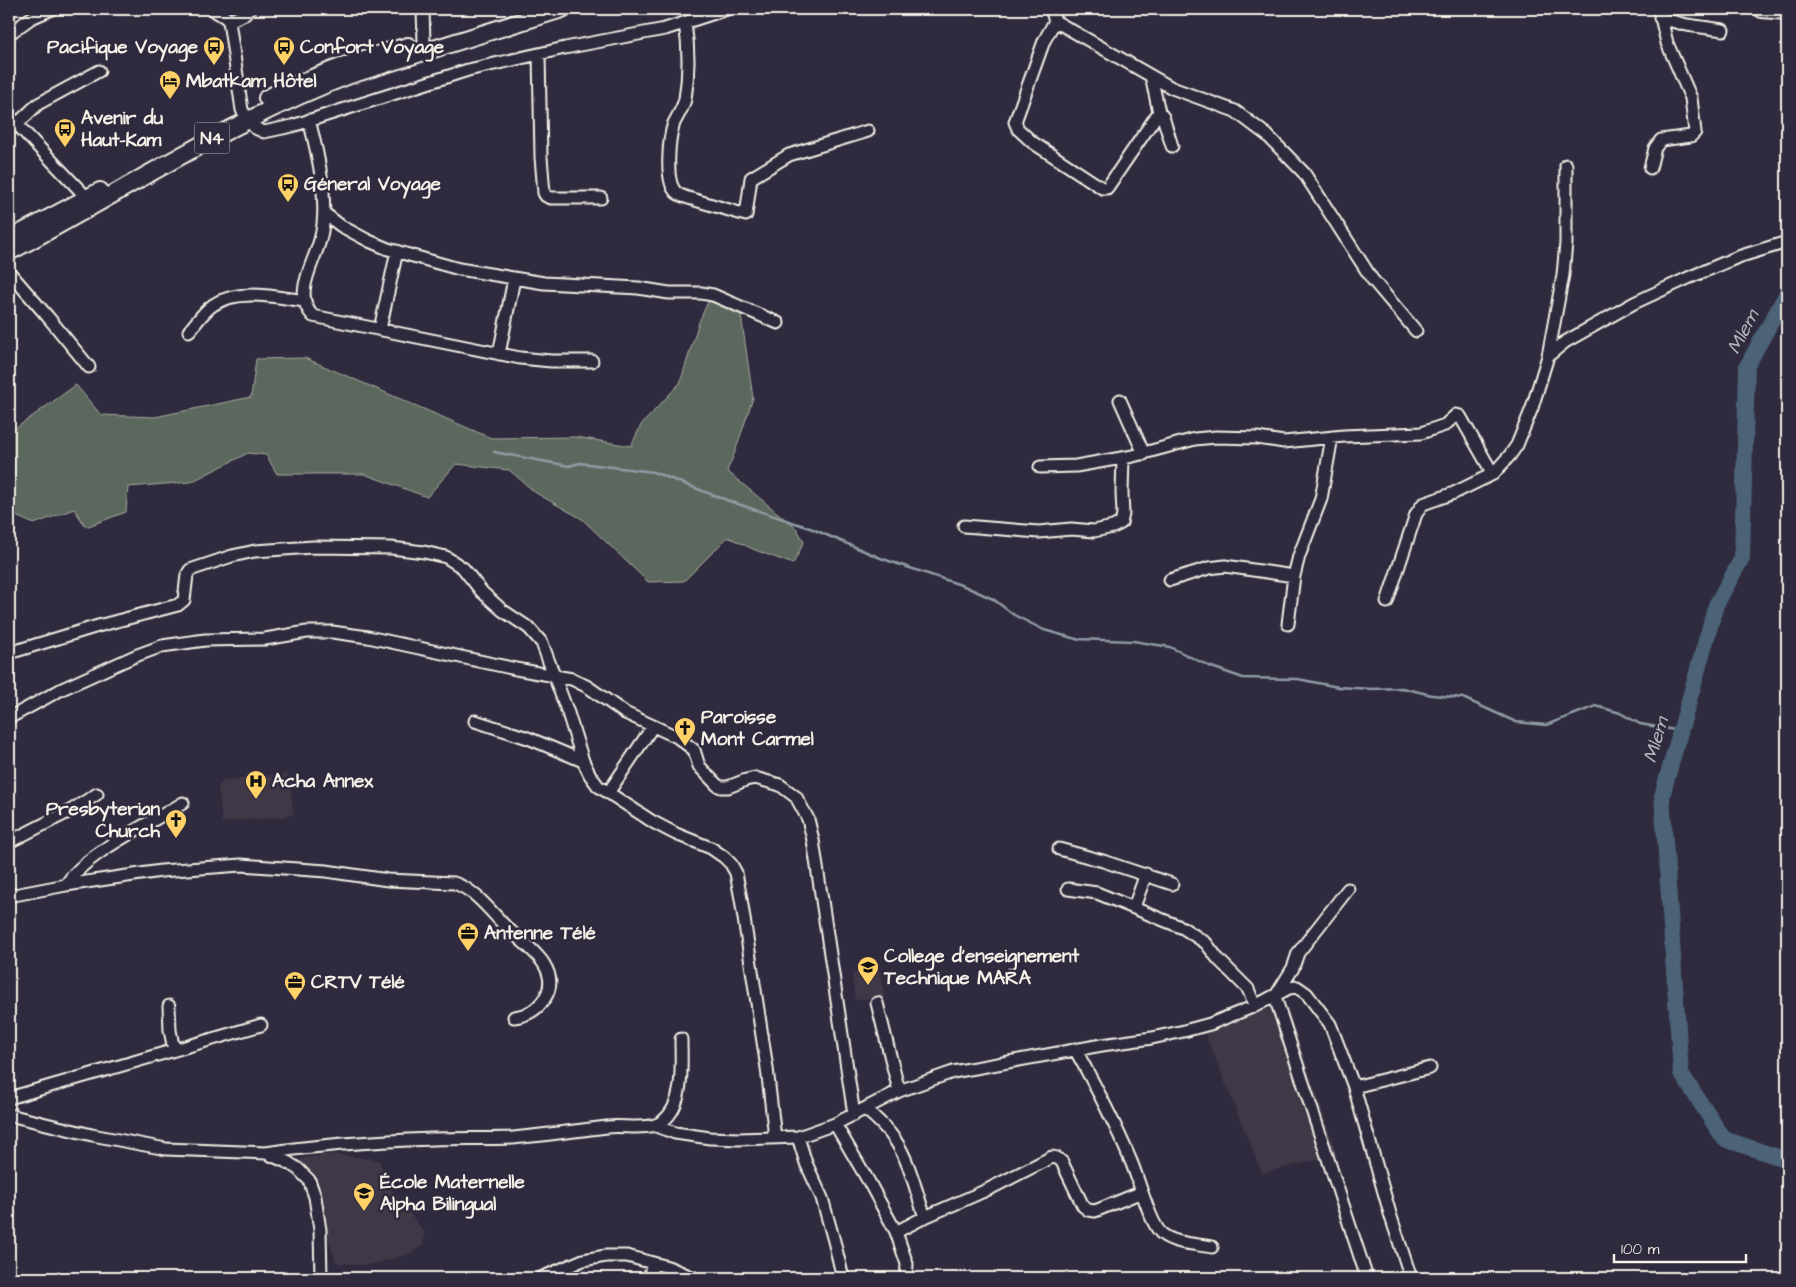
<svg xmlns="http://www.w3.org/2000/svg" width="1796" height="1287" font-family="'Architects Daughter',sans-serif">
  <rect width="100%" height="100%" fill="#2f2a3d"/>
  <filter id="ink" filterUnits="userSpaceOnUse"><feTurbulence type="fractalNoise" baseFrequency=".02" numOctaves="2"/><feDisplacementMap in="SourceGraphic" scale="10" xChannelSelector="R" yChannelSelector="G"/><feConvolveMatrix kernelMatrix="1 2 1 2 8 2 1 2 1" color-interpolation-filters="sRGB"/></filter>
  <g filter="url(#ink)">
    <!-- built -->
    <path fill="#413846" d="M 288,774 L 294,814 L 283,817 L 222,822 L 218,786 L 225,780 Z
      M 880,971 L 884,997 L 855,1000 L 852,974 Z
      M 1287,1006 L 1337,1155 L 1262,1173 L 1204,1031 L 1241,1014 Z
      M 329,1154 L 379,1160 L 392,1190 L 425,1233 L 423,1246 L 406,1255 L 369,1265 L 336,1263 L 310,1178 L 300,1159 Z"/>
    <!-- green -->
    <path fill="#5c685d" stroke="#a8aca2" d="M 711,295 L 740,308 L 753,398 L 735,452 L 727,471 L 797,529 L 804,542 L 793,564 L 755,550 L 728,537 L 684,581 L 648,582 L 582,519 L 536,493 L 509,470 L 456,464 L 427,497 L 364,474 L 277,474 L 266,455 L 248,453 L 191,482 L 128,487 L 126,512 L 86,527 L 74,509 L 34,524 L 9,513 L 9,433 L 76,385 L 101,415 L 155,417 L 251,397 L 256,359 L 305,358 L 491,438 L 576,437 L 631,446 L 641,425 L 680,383 L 699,322 Z"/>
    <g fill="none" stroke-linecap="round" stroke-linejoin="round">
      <!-- stream -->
      <path stroke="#8f9ba4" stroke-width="2.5" d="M 494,452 L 569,466 L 580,463 L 653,472 L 729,501 L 810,528 L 883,559 L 964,586 L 993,599 L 1014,615 L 1044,630 L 1076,639 L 1133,641 L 1170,647 L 1209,666 L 1243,678 L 1298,679 L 1338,687 L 1371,689 L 1402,688 L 1432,695 L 1463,698 L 1516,722 L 1546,725 L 1596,706 L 1620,713 L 1640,724 L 1681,731"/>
      <!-- river -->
      <path stroke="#4c6277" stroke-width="16" d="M 1787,293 L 1747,366 L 1742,558 L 1716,605 L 1662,796 L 1681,1073 L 1724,1139 L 1787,1160"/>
      <!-- minor casing -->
      <g stroke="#f4f1e8" stroke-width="15">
        <path id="minor" d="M 212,9 L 225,17 L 229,21 L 242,110 L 248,119 L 255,128 L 264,132 L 292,126 L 468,70 L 565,48 L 665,29 L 727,9
          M 423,9 L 424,42
          M 1051,9 L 1055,21 L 1172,88 L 1235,111 L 1267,135 L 1304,173 L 1372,279 L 1416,331
          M 1660,18 L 1687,25 L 1723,30
          M 229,21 L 245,14 L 250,9
          M 1055,21 L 1044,41 L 1015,122 L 1018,129 L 1032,142 L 1102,188 L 1107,188 L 1159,112
          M 685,23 C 689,48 689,74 685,99 C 683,108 678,115 674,123 C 669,137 664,183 677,193 C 682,197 689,198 695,200 C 712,205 729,210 746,215 L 751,178 L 789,155 L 868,131
          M 9,34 L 31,18 L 52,9
          M 539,54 L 541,157 L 544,193 L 546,196 L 551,198 L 601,198
          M 1151,76 L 1159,112 L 1163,117 L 1172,146
          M 9,116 L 91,202
          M 309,120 C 318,154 330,205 320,240 C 314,263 292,295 313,316 L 520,358 L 551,361 L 592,361
          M 17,124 L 38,104 L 99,71
          M 1650,168 L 1655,148 L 1661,140 L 1691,136 L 1695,132 L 1691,98 L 1667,43 L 1659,9
          M 324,213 L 341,226 L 369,241 L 388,249 L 459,269 L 544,283 L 638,288 L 669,293 L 701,293 L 713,295 L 778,323
          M 9,272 L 48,317 L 89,367
          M 380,329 L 397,251
          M 189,331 C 196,323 204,311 213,305 C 238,288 276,297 305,301
          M 499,354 L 514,279
          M 1548,356 L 1563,275 L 1566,243 L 1566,165
          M 1120,400 L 1144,454
          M 1040,467 L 1076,466 L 1133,456 L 1195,439 L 1216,437 L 1257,438 L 1284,442 L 1344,436 L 1421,433 L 1445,425 L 1456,415 L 1460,416 L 1493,474
          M 964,526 L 1039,532 L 1071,529 L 1094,531 L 1113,527 L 1121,523 L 1123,514 L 1122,493 L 1123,458
          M 1170,580 L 1209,568 L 1225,566 L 1294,576
          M 1387,602 L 1416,514 L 1423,504 L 1454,493 L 1493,474 L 1510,455 L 1517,445 L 1532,408 L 1548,356 L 1565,342 L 1634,303 L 1688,278 L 1738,257 L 1787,242
          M 1288,624 L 1294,576 L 1299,556 L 1321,499 L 1332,437
          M 9,653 L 98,626 L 178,605 L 184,600 L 187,575 L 190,570 L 232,556 L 255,551 L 313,547 L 391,548 L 424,552 L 446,557 L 463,568 L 482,592 L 502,610 L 529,628 L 542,643 L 568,713 L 583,761 L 590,775 L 598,786 L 653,822 L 676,834 L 711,848 L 724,857 L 731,864 L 736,873 L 741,899 L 767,1068 L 775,1138
          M 9,718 L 62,689 L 135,656 L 162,646 L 205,640 L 265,639 L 307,632 L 332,632 L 368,637 L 516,669 L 572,679 L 588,687 L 625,713 L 677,737 L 694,750 L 699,766 L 717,785 L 721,787 L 728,787 L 746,780 L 755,778 L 780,785 L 796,797 L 808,819 L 813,840 L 854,1115
          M 475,721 L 528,738 L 583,761
          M 608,793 L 653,726
          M 9,842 L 70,811 L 97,794
          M 1059,849 L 1103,861 L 1172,884
          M 66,885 L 161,871 L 241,865 L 326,871 L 388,880 L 454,883 C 475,890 489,909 504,925 C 522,943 564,967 545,998 C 537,1010 528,1015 514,1017
          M 1068,889 L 1097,893 L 1183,928 L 1206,943 L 1218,959 L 1248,989 L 1255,1006
          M 1348,889 L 1298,953 L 1293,968 L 1275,997 L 1367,1278
          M 9,896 L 66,885 C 85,853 151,823 183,803
          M 1134,907 L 1146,874
          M 877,1003 L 899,1091
          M 169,1006 L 170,1030 L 174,1050
          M 1075,1049 C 1095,1085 1114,1121 1130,1159 C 1138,1176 1149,1222 1161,1233 C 1173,1244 1196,1244 1212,1247
          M 1354,1087 L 1430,1068
          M 9,1098 L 261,1025
          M 865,1109 C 876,1118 887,1128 895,1140 C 910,1162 916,1192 925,1217
          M 9,1115 L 92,1135 L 166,1149 L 266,1153 L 287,1162 L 298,1169 L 309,1180 L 315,1197 L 320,1230 L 321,1278
          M 835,1124 L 869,1182 L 896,1232 L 907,1264 L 906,1278
          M 656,1126 L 675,1133 L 710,1138 L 739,1139 L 798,1137 L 835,1124 L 899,1091 L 953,1072 L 1102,1045 L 1152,1038 L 1184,1031 L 1210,1024 L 1255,1006 L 1289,988 L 1297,987 L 1307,994 L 1330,1024 L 1354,1087 L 1391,1217 L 1411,1278
          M 798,1137 L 806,1163 L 822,1198 L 834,1241 L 843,1278
          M 266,1153 C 322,1144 377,1141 433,1139 C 459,1138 486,1139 513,1138 C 544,1135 576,1131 607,1127 C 623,1125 651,1131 663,1121 C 685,1104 681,1064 681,1039
          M 896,1232 L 925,1217 L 989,1189 L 1052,1157 L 1057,1158 L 1062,1162 L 1083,1206 L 1088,1210 L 1095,1211 L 1142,1192
          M 541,1278 L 583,1260 L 606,1256 L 627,1256 L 668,1267 L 694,1278
          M 650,1278 L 652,1263"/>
      </g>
      <!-- highway casing -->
      <g stroke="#f4f1e8" stroke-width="20">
        <path id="highway" d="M 1762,9 L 1787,11
          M 267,98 C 315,75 357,60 408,46
          M 9,239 L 100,191
          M 9,252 C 123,192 230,120 350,75 L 562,9"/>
      </g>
      <!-- minor -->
      <use href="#minor" stroke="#2f2a3d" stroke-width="11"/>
      <!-- highway -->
      <use href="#highway" stroke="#2f2a3d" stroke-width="16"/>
    </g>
  </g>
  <!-- icons -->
  <defs>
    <g id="bus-pin" transform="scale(1.125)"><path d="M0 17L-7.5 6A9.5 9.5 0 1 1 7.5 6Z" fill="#ffd166" stroke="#2f2a3d"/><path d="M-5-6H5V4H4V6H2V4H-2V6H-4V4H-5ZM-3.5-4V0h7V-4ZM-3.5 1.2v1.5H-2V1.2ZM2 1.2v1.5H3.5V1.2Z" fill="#111"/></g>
    <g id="hotel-pin" transform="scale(1.125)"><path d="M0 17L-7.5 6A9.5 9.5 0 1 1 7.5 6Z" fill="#ffd166" stroke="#2f2a3d"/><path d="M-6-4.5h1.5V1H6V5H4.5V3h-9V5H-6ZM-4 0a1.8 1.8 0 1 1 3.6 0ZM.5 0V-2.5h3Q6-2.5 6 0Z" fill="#111"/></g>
    <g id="church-pin" transform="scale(1.125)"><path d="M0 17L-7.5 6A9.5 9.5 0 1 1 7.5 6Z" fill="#ffd166" stroke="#2f2a3d"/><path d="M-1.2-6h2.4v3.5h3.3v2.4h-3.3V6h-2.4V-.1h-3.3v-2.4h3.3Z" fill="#111"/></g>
    <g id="hospital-pin" transform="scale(1.125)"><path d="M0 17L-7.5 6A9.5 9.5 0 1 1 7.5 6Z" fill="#ffd166" stroke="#2f2a3d"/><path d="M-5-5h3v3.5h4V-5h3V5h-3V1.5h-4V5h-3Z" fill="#111"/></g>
    <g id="office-pin" transform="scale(1.125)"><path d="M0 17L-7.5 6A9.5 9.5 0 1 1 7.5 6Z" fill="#ffd166" stroke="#2f2a3d"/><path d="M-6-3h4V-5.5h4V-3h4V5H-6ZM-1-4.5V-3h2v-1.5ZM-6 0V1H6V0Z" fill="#111"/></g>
    <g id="school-pin" transform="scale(1.125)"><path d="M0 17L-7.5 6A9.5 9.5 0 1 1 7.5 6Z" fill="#ffd166" stroke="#2f2a3d"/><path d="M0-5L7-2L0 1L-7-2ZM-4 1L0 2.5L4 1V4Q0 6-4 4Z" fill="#111"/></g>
  </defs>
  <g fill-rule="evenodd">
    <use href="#bus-pin" x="214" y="47"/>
    <use href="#bus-pin" x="284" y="47"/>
    <use href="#hotel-pin" x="170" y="81"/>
    <use href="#bus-pin" x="65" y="129"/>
    <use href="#bus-pin" x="288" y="184"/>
    <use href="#church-pin" x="685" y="728"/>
    <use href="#hospital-pin" x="256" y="781"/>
    <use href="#church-pin" x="176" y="820"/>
    <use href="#office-pin" x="468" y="933"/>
    <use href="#school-pin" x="868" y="967"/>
    <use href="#office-pin" x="295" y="982"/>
    <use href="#school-pin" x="364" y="1193"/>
  </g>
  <g text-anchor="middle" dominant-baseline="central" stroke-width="5" stroke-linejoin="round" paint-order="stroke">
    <!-- shield labels -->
    <rect fill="#2f2a3d" stroke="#b9b5b5" stroke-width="1" x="194.5" y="122.5" width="35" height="31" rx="4"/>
    <g font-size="18" font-weight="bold" fill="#f4f1e8">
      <text x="212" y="138">N4</text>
    </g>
    <!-- poi labels -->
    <g font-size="19" font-weight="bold" fill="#f4f1e8" stroke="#2f2a3d" text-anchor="start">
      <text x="198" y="47" text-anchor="end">Pacifique Voyage</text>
      <text x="300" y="47">Confort Voyage</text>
      <text x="186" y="81">Mbatkam Hôtel</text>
      <text x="81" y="118">Avenir du<tspan x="81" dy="22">Haut-Kam</tspan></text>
      <text x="304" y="184">Géneral Voyage</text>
      <text x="701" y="717">Paroisse<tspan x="701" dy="22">Mont Carmel</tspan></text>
      <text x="272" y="781">Acha Annex</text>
      <text x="160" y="809" text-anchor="end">Presbyterian<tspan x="160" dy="22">Church</tspan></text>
      <text x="484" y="933">Antenne Télé</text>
      <text x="884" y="956">College d'enseignement<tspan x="884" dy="22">Technique MARA</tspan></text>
      <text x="311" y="982">CRTV Télé</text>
      <text x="380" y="1182">École Maternelle<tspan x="380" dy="22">Alpha Bilingual</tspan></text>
    </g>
    <!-- water labels -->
    <g font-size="20" font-style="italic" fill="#b1b8bb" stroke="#2f2a3d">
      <text transform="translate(1743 332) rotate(-63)">Mlem</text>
      <text transform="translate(1656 740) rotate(-74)">Mlem</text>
    </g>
  </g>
  <!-- margin -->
  <rect width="1796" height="1287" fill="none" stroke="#2f2a3d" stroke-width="30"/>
  <rect x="15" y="15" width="1766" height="1257" fill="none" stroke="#f4f1e8" stroke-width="2" filter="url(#ink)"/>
  <!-- scale -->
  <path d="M1614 1254v8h132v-8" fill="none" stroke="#f4f1e8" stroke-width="2.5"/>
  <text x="1621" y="1254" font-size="15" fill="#f4f1e8" stroke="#2f2a3d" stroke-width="4" paint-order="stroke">100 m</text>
</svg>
